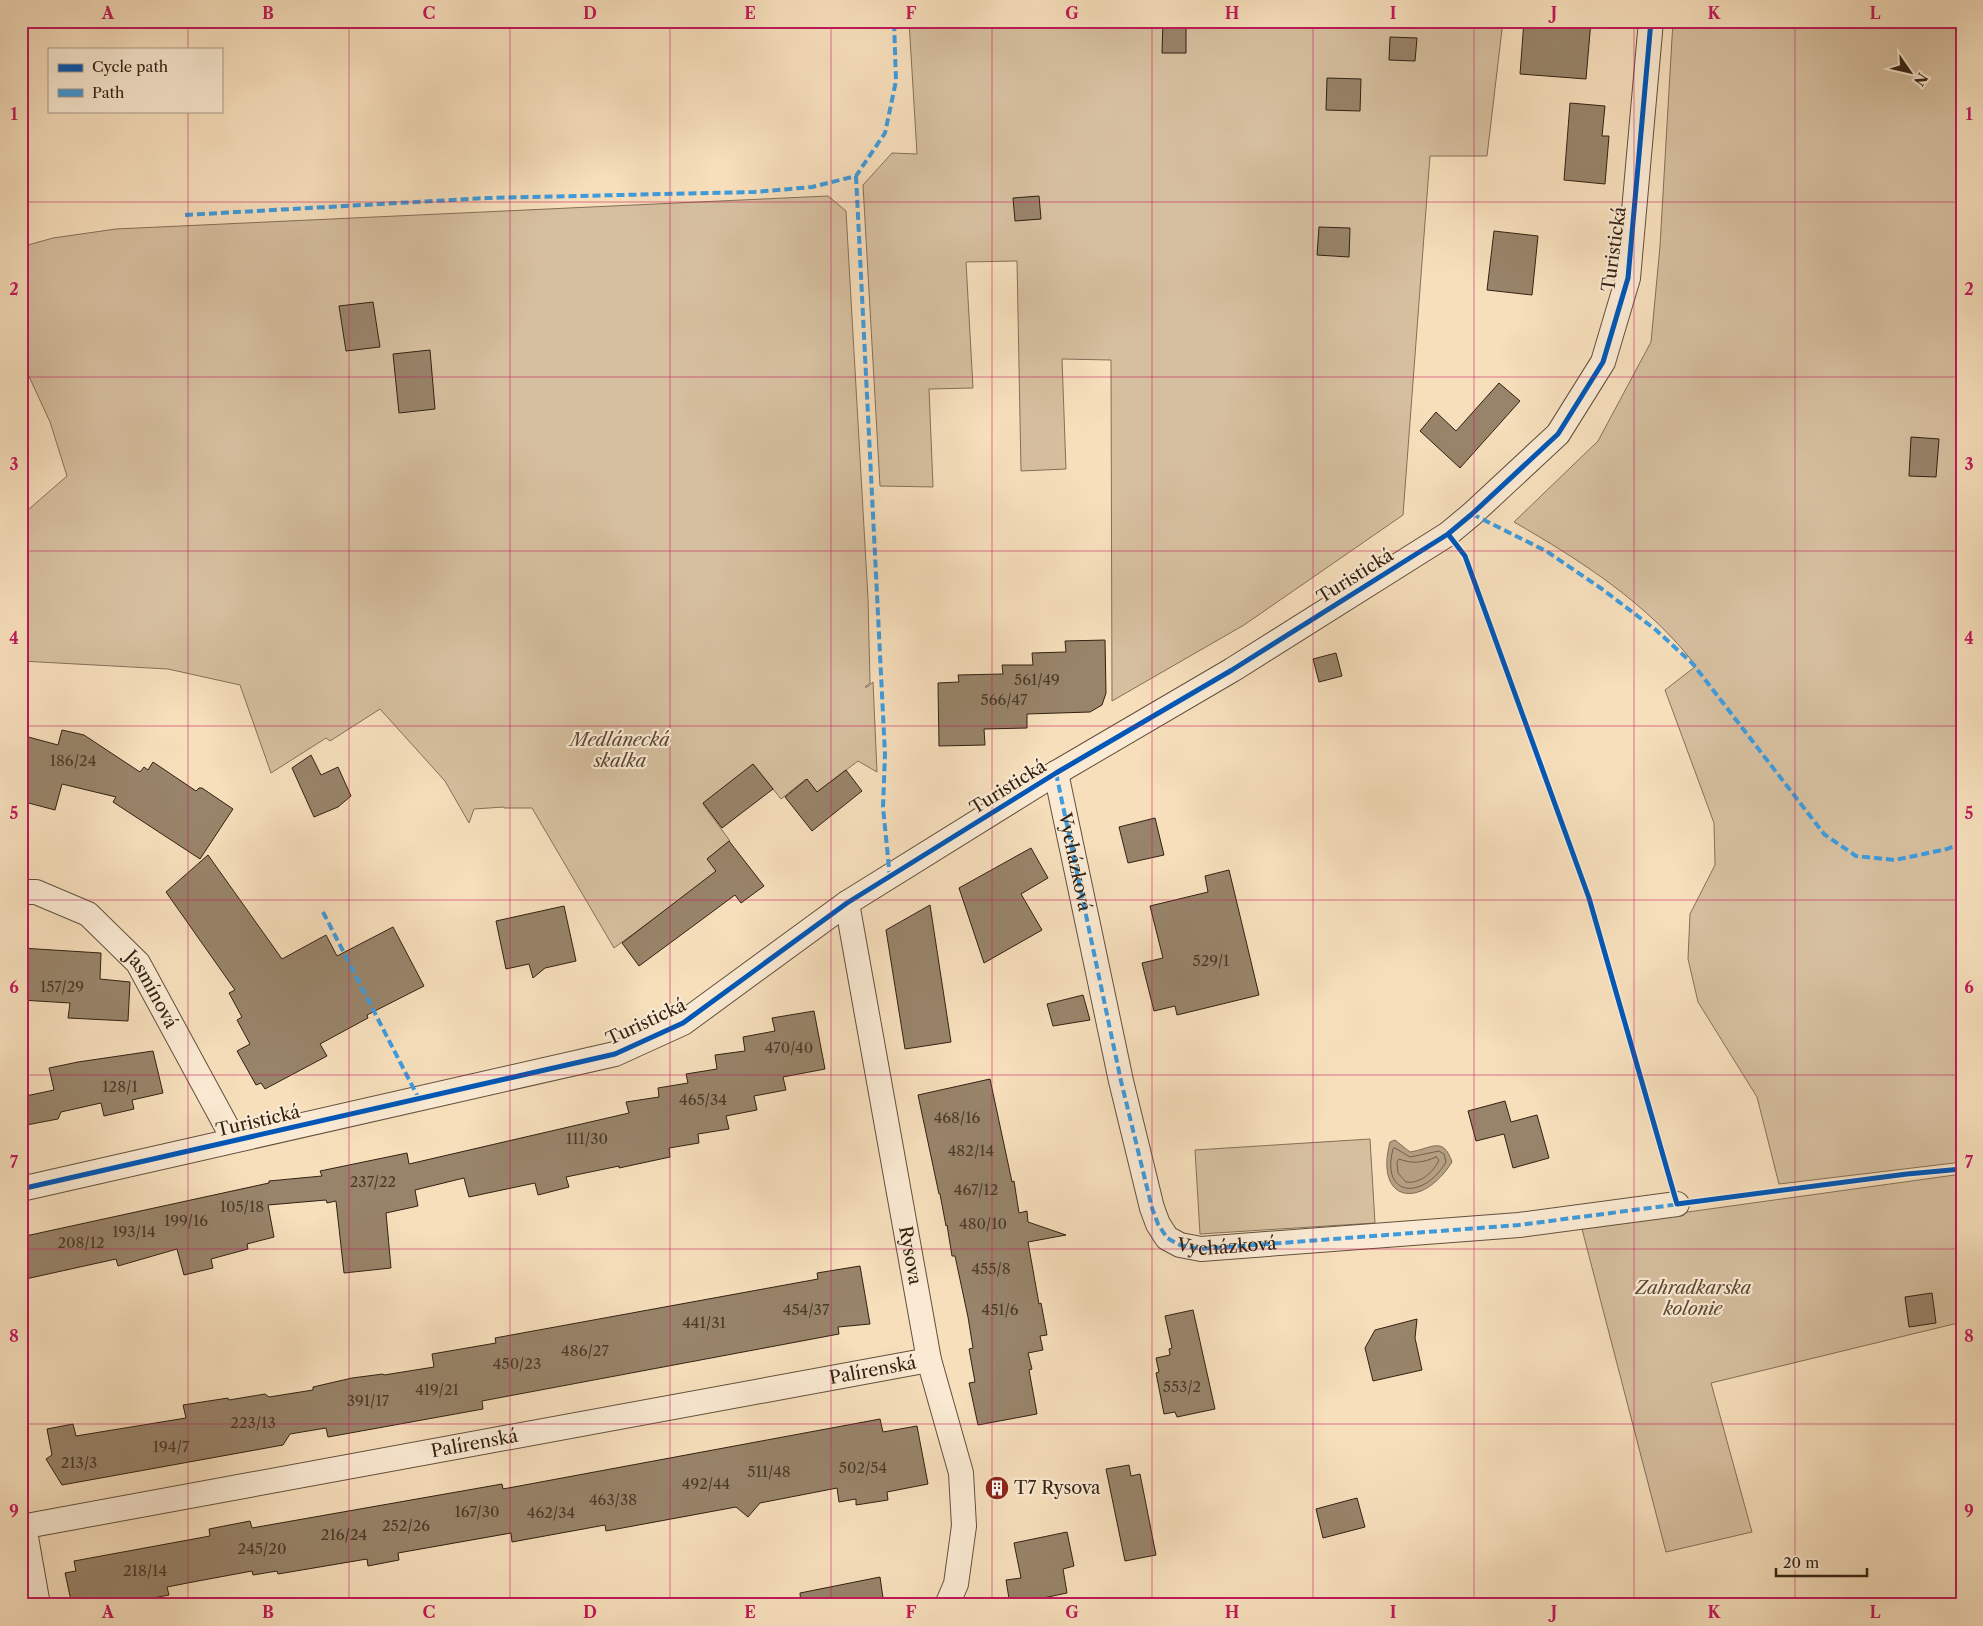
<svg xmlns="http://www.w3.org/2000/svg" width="1983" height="1626" font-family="'Libre Caslon Text',serif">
  <rect width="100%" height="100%" fill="#f7dfbc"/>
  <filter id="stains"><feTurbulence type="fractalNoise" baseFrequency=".004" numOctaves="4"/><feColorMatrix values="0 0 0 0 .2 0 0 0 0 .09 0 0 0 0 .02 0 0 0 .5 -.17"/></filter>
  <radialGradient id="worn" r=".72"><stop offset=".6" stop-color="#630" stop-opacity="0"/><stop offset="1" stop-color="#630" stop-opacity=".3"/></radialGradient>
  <!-- green -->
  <path fill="#d6bf9f" stroke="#847058" d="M 909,21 L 1503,21 L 1487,156 L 1430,156 L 1403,515 L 1244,625 L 1112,701 L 1111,360 L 1062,359 L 1066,469 L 1021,471 L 1017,261 L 966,262 L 973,388 L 929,389 L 933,487 L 880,486 L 863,185 L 892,153 L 917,154 Z
    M 1673,21 L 1962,21 L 1962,1162 L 1779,1184 L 1757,1097 L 1698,1002 L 1688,959 L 1690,914 L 1715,865 L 1714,823 L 1665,690 L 1696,666 C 1649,604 1580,560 1514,522 L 1598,441 L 1651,342 L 1660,246 Z
    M 828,196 L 846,211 L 868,598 L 870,683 L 865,687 L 867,687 L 873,682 L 877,772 L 858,761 L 817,792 L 806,779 L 781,799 L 754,765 L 703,804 L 730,841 L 708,858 L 722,878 L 708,879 L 614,948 L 532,808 L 504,808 L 504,807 L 474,809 L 469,823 L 445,781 L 380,709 L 330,741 L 326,738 L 271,773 L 240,685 L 168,669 L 21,661 L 21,516 L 67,476 L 50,422 L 21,359 L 21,247 L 53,238 L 116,229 Z
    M 1370,1139 L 1375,1223 L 1200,1234 L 1195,1150 Z
    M 1962,1174 L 1962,1322 L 1711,1383 L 1752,1532 L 1666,1552 L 1582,1229 L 1666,1215 Z"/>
  <!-- water -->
  <path fill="#b49e82" stroke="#806c55" d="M 1395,1140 L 1410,1152 C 1431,1149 1443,1135 1452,1162 C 1422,1210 1374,1203 1390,1142 Z"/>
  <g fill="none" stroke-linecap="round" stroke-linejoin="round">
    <!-- shore -->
    <path stroke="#73604a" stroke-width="1" d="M 1395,1148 L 1410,1157 L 1439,1151 L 1444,1154 L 1446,1162 C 1424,1200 1380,1198 1393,1149 Z
      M 1436,1157 L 1439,1160 C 1433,1173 1420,1184 1406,1182 L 1398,1173 L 1397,1162 L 1399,1159 C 1412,1164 1423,1163 1436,1157 Z"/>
  </g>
  <!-- building -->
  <path fill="#98846a" stroke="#322112" d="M 1524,21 L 1591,21 L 1586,79 L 1520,74 Z
    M 1163,22 L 1186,22 L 1186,53 L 1162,53 Z
    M 1390,37 L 1417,38 L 1415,61 L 1389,60 Z
    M 1327,78 L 1361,79 L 1360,111 L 1326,110 Z
    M 1570,103 L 1605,106 L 1602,136 L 1609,136 L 1605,184 L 1564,180 Z
    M 1039,196 L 1041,219 L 1015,221 L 1013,198 Z
    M 1319,227 L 1350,228 L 1349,257 L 1317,255 Z
    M 1494,231 L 1538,236 L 1532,295 L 1487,290 Z
    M 373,302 L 380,347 L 346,351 L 339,306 Z
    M 430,350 L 435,409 L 399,413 L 393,354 Z
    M 1499,383 L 1520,401 L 1460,468 L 1420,431 L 1436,412 L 1456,431 Z
    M 1911,437 L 1939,439 L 1936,477 L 1909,476 Z
    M 1105,640 L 1106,693 L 1102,705 L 1090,712 L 1027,714 L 1027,728 L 984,729 L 985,745 L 939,746 L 938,683 L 959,682 L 958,675 L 1003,674 L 1002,665 L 1033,665 L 1032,653 L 1066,652 L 1065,641 Z
    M 1336,653 L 1342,676 L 1319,682 L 1313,659 Z
    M 62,730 L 84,735 L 140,772 L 144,767 L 148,770 L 153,762 L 196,791 L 199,788 L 202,788 L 233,809 L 200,859 L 113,802 L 116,797 L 62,784 L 55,810 L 21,801 L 21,735 L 58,745 Z
    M 311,755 L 321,775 L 338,767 L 351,796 L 338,807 L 314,817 L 292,768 Z
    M 753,764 L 773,789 L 722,828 L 703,803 Z
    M 846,770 L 862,791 L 812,831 L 785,797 L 807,779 L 817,792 Z
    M 1155,818 L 1164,855 L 1128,863 L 1119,827 Z
    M 729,841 L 764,886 L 741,903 L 735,895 L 639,966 L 622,943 L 716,871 L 707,859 Z
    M 1031,848 L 1048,878 L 1021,894 L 1042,930 L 984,963 L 959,888 Z
    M 208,855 L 282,959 L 326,935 L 337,956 L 393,927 L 424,986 L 367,1015 L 368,1018 L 320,1044 L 327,1056 L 265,1089 L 261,1083 L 256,1085 L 237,1051 L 250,1044 L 237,1020 L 242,1017 L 229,993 L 235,990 L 166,892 Z
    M 1229,870 L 1259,995 L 1177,1015 L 1175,1006 L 1154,1011 L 1142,963 L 1163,958 L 1150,906 L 1208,892 L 1205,876 Z
    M 930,905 L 951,1042 L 905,1049 L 886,930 Z
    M 564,906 L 576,961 L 545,968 L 533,978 L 529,964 L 506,969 L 496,921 Z
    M 21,948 L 101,953 L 100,979 L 130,982 L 128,1021 L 68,1018 L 70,1003 L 21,1000 Z
    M 1083,995 L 1090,1020 L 1053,1026 L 1047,1004 Z
    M 814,1011 L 825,1069 L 783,1077 L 786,1090 L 754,1096 L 757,1110 L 726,1116 L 729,1129 L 698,1134 L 699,1143 L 669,1148 L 670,1157 L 619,1168 L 619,1166 L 566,1177 L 569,1187 L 538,1195 L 535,1183 L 469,1197 L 464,1178 L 415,1190 L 418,1206 L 386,1213 L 391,1268 L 344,1273 L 336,1201 L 327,1203 L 326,1200 L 268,1205 L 274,1237 L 247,1244 L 248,1249 L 211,1259 L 213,1268 L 184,1275 L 177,1249 L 118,1266 L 116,1259 L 21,1280 L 21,1237 L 269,1183 L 269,1181 L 322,1176 L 320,1171 L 407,1153 L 409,1164 L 629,1113 L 626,1102 L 659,1097 L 658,1088 L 688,1083 L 686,1074 L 717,1069 L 715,1055 L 745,1051 L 743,1037 L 775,1031 L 772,1018 Z
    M 153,1051 L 163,1093 L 132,1100 L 134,1109 L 104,1116 L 101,1103 L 61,1112 L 58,1119 L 21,1126 L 21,1097 L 54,1090 L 49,1068 L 78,1062 Z
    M 990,1079 L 1012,1182 L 1014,1181 L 1019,1213 L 1027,1211 L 1028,1222 L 1066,1235 L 1028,1242 L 1039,1304 L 1041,1303 L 1047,1335 L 1040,1336 L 1043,1350 L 1028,1353 L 1032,1369 L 1029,1370 L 1037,1414 L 978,1425 L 969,1383 L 975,1382 L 969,1349 L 973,1348 L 968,1317 L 955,1256 L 952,1256 L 947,1225 L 946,1226 L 940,1194 L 939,1194 L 918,1095 Z
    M 1505,1101 L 1511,1122 L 1537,1115 L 1549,1158 L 1513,1168 L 1504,1134 L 1476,1141 L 1468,1111 Z
    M 860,1266 L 870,1324 L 838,1327 L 839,1334 L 482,1401 L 483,1409 L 328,1437 L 326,1428 L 290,1434 L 283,1445 L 62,1485 L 46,1459 L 52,1455 L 47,1429 L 73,1424 L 76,1436 L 186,1418 L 183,1405 L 228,1398 L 229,1400 L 265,1394 L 269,1397 L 313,1390 L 313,1387 L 352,1378 L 383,1374 L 384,1375 L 434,1367 L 432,1354 L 496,1343 L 495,1338 L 818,1279 L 817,1273 Z
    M 1932,1293 L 1936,1323 L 1909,1327 L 1905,1297 Z
    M 1193,1310 L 1215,1409 L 1177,1417 L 1175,1412 L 1164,1414 L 1156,1373 L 1159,1372 L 1156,1358 L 1170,1355 L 1169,1349 L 1172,1348 L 1165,1316 Z
    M 1417,1319 L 1415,1338 L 1422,1370 L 1373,1381 L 1365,1348 L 1375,1330 Z
    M 880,1419 L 883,1432 L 917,1426 L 928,1484 L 887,1492 L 888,1500 L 856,1505 L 856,1499 L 839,1502 L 837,1488 L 760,1503 L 748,1517 L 736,1507 L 606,1531 L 605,1525 L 512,1542 L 511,1533 L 398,1553 L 399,1560 L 368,1566 L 367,1559 L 278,1574 L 277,1571 L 253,1575 L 252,1571 L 198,1581 L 167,1587 L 169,1595 L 116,1605 L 72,1605 L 65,1573 L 76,1571 L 74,1561 L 210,1536 L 209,1529 L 250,1521 L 252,1528 L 502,1484 L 503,1489 Z
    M 1129,1465 L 1131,1476 L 1140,1474 L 1156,1555 L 1125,1561 L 1106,1469 Z
    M 1357,1498 L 1365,1527 L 1323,1538 L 1316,1509 Z
    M 1067,1532 L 1074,1566 L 1063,1569 L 1067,1593 L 1010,1605 L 1006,1580 L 1021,1578 L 1014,1543 Z
    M 880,1577 L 884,1605 L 801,1605 L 800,1593 Z"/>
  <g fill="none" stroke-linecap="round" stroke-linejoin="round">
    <!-- street casing -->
    <g stroke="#63503c" stroke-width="26">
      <g id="street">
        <path id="s1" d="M 1056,773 L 1121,1081 L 1152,1208 L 1158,1224 L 1167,1238 L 1180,1245 L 1201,1249 L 1519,1225 L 1677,1204"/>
        <path id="s2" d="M 21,892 L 36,892 L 88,914 L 138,963 L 234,1140"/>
        <path id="s3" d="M 847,903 L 929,1360 L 961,1473 L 964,1526 L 956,1584 L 947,1605"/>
        <path d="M 21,1189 L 615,1054 L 683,1023 L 847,903 L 1056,773 L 1232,670 L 1448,534 L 1472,514 L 1558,434 L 1603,362 L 1628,278 L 1651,21"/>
        <path d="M 24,1526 L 38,1605"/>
        <path id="s4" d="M 21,1527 L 929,1360"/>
      </g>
    </g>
    <!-- street -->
    <use href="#street" stroke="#faead3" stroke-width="24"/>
    <!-- quiet -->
    <path stroke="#3e9bde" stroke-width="4" stroke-dasharray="8 4" stroke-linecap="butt" d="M 856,176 L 885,754 L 883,807 L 890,878
      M 185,215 L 487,198 L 754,192 L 812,187 L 856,176 L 885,133 L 896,81 L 894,21
      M 1472,514 L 1546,551 L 1602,589 L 1656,630 L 1693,664 L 1824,834 L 1856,856 L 1895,860 L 1947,849 L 1962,843
      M 1056,773 L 1121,1081 L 1152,1208 L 1158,1224 L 1167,1238 L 1180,1245 L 1201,1249 L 1519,1225 L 1680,1204
      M 323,912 L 419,1099"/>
    <!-- cycleway casing -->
    <g stroke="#faead3" stroke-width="8">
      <path id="cycleway" d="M 1448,534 L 1465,556 L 1589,898 L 1677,1204 L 1907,1174 L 1962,1169
        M 21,1189 L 615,1054 L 683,1023 L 847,903 L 1056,773 L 1232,670 L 1448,534 L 1472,514 L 1558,434 L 1603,362 L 1628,278 L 1651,21"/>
    </g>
    <!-- cycleway -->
    <use href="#cycleway" stroke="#0057b8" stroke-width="5"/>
  </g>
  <!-- grid -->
  <path fill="none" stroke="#c2185b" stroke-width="1" stroke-opacity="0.55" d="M 188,21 L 188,49M 349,21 L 349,1605M 510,21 L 510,1605M 670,21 L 670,1605M 831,21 L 831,1605M 992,21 L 992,1605M 1152,21 L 1152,1605M 1313,21 L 1313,1605M 1474,21 L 1474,1605M 1634,21 L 1634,1605M 1795,21 L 1795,1605M 188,111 L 188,1605M 21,202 L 1962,202M 21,377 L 1962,377M 21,551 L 1962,551M 21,726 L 1962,726M 21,900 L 1962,900M 21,1075 L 1962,1075M 21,1249 L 1962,1249M 21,1424 L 1962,1424"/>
  <!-- icons -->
  <defs>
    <g id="building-disc" transform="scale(1.25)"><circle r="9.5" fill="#8f2418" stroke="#faead3"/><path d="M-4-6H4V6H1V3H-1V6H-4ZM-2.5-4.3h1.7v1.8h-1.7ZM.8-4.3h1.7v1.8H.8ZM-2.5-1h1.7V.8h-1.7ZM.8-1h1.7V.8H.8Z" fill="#fff"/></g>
  </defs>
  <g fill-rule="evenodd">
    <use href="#building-disc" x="997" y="1488"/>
  </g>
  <g text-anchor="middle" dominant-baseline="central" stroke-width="4.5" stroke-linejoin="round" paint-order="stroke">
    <!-- number labels -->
    <g font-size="15" fill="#4c3a28">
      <text x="1037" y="679">561/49</text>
      <text x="1004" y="699">566/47</text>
      <text x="73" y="760">186/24</text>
      <text x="1211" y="960">529/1</text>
      <text x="62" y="986">157/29</text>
      <text x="789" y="1047">470/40</text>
      <text x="120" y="1086">128/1</text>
      <text x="703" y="1099">465/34</text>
      <text x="957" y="1117">468/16</text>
      <text x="587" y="1138">111/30</text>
      <text x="971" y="1150">482/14</text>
      <text x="373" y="1181">237/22</text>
      <text x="976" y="1189">467/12</text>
      <text x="242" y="1206">105/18</text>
      <text x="186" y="1220">199/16</text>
      <text x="983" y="1223">480/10</text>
      <text x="134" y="1231">193/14</text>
      <text x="81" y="1242">208/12</text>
      <text x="991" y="1268">455/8</text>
      <text x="806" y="1309">454/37</text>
      <text x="1000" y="1309">451/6</text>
      <text x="704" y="1322">441/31</text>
      <text x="585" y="1350">486/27</text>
      <text x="517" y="1363">450/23</text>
      <text x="1182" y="1386">553/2</text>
      <text x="437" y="1389">419/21</text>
      <text x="368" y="1400">391/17</text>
      <text x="253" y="1422">223/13</text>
      <text x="171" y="1446">194/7</text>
      <text x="79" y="1462">213/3</text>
      <text x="863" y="1467">502/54</text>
      <text x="769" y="1471">511/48</text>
      <text x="706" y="1483">492/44</text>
      <text x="613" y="1499">463/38</text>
      <text x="477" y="1511">167/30</text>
      <text x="551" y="1512">462/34</text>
      <text x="406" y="1525">252/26</text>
      <text x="344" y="1534">216/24</text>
      <text x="262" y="1548">245/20</text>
      <text x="145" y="1570">218/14</text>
    </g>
    <!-- street labels -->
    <g font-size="18" fill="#322112" stroke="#faead3">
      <text transform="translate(1614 249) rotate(-82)">Turistická</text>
      <text transform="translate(1355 576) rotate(-32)">Turistická</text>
      <text transform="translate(1008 787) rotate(-32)">Turistická</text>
      <text stroke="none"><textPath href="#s1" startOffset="91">Vycházková</textPath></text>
      <text stroke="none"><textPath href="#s2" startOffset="171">Jasmínová</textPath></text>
      <text transform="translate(646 1022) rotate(-25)">Turistická</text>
      <text transform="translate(258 1121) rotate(-13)">Turistická</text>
      <text stroke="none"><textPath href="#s1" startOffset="541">Vycházková</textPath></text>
      <text stroke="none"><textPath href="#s3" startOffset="358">Rysova</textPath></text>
      <text stroke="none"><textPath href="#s4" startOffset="866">Palírenská</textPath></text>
      <text stroke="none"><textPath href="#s4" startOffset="461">Palírenská</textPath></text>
    </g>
    <!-- park labels -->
    <g font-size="18" font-style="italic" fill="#5b4835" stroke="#faead3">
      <text x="620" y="740">Medlánecká<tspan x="620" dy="21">skalka</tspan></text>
      <text x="1693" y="1288">Zahradkarska<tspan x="1693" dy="21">kolonie</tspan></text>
    </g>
    <!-- poi labels -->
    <g font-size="18" fill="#322112" stroke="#faead3" text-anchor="start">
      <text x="1014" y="1488">T7 Rysova</text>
    </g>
  </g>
  <!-- margin -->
  <rect width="1983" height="1626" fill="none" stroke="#f7dfbc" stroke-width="55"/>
  <!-- legend -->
  <rect x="48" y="48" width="175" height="65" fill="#faead3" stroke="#aa9a86"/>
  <rect x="58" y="64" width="25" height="8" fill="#0057b8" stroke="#aa9a86"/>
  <text x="92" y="72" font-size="15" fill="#322112">Cycle path</text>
  <rect x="58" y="89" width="25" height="8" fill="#3e9bde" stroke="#aa9a86"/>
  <text x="92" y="98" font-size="15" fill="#322112">Path</text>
  <!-- north arrow -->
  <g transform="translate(1910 72) rotate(124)" stroke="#faead3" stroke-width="4" paint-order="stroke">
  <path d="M0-4L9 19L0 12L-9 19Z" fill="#322112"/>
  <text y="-8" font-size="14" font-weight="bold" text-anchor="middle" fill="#322112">N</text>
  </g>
  <!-- scale -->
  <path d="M1776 1568v8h91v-8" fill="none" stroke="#322112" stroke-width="2.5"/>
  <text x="1783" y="1568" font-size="15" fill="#322112" stroke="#faead3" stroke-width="4" paint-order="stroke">20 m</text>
  <rect x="28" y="28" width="1928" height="1570" fill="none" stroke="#c2185b" stroke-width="2"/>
  <g font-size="16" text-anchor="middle" font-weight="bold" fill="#c2185b">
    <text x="108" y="19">A</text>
    <text x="268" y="19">B</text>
    <text x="429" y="19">C</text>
    <text x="590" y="19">D</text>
    <text x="750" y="19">E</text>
    <text x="911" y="19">F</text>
    <text x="1072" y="19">G</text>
    <text x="1232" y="19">H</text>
    <text x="1393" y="19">I</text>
    <text x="1554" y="19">J</text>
    <text x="1714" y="19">K</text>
    <text x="1875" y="19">L</text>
    <text x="14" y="120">1</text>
    <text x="1969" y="120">1</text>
    <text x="14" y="295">2</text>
    <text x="1969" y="295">2</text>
    <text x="14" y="470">3</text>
    <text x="1969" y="470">3</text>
    <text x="14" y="644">4</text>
    <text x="1969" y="644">4</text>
    <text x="14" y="819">5</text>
    <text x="1969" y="819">5</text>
    <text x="14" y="993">6</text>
    <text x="1969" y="993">6</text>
    <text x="14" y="1168">7</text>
    <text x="1969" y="1168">7</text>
    <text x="14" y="1342">8</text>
    <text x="1969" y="1342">8</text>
    <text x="14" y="1517">9</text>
    <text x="1969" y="1517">9</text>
    <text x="108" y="1618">A</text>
    <text x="268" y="1618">B</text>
    <text x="429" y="1618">C</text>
    <text x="590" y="1618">D</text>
    <text x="750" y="1618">E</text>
    <text x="911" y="1618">F</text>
    <text x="1072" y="1618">G</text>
    <text x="1232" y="1618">H</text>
    <text x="1393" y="1618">I</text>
    <text x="1554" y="1618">J</text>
    <text x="1714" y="1618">K</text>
    <text x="1875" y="1618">L</text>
  </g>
  <rect width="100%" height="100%" filter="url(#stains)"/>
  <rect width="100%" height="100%" fill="url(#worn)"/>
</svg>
